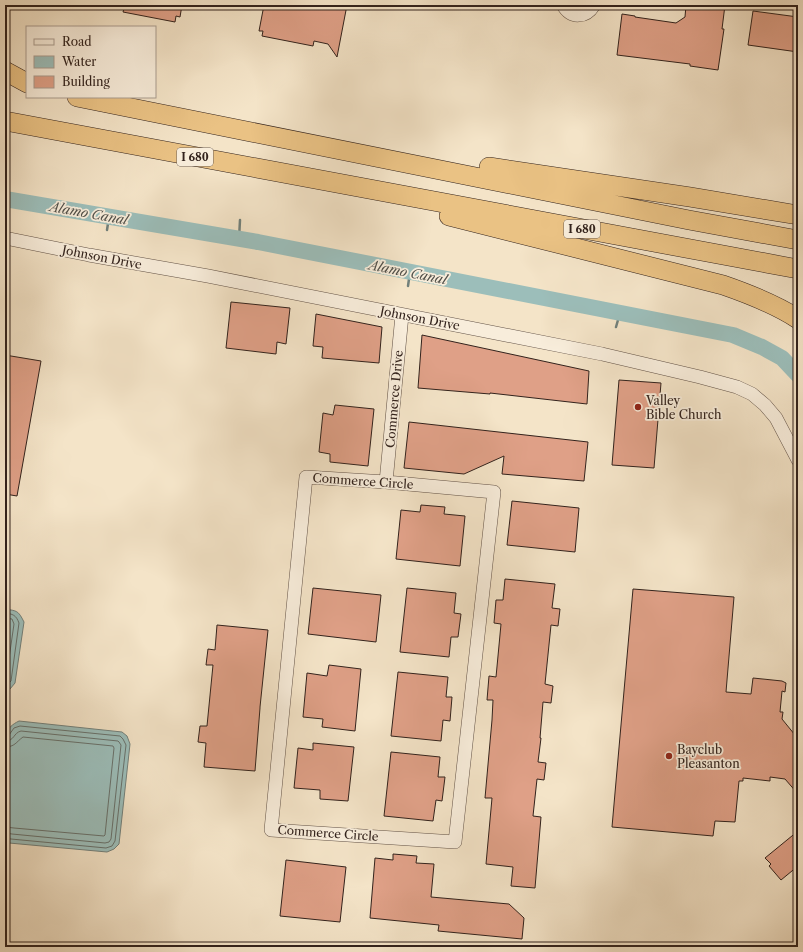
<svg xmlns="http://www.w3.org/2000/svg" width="803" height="952" font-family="'Libre Caslon Text',serif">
  <rect width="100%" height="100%" fill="#f4e4c8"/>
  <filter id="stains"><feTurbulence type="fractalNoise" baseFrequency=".005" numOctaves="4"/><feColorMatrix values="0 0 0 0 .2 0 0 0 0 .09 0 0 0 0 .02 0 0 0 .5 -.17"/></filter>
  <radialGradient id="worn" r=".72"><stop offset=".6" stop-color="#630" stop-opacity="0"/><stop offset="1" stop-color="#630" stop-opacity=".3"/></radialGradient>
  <!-- water -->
  <path fill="#9cbeba" stroke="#72807b" d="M 5,609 C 17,611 18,610 24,622 L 15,683 L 10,689 L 5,691 Z
    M 19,721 L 122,732 L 127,736 L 130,744 L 119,844 L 114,849 L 107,852 L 9,843 L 5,841 L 5,748 C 6,734 5,728 19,721 Z"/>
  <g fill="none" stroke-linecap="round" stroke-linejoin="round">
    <!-- shore -->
    <path stroke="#67706b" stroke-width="1" d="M 5,613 C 13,614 16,615 19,623 L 11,681 L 5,687
      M 5,618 L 12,619 L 14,624 L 6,679 L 5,681
      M 5,736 L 9,735 L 14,728 L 20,726 L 120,736 L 123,739 L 126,745 L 115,841 L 112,846 L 106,848 L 11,839 L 5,838
      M 5,741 C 15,741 13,733 21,731 L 118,741 L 119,742 L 121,745 L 111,839 L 109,842 L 105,843 L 12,834 L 5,833
      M 5,747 C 15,747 16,742 23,737 L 113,746 L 114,748 L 105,835 L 104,836 L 14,828 L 5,827"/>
    <!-- stream -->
    <path stroke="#72807b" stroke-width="2.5" d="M 107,230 L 109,217
      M 239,239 L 240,220
      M 408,286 L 410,272
      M 616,327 L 620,313"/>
    <!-- river -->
    <path stroke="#9cbeba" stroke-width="16" d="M 5,199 L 258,242 L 733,335 L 762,347 L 782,358 L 798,375"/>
  </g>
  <!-- building -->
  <path fill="#dfa087" stroke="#32221c" d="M 125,5 L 182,5 L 180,17 L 176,16 L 175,22 L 123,12 Z
    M 264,5 L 347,5 L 337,57 L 328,44 L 314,41 L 313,46 L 262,36 L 263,31 L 259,31 Z
    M 686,5 L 725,5 L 722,29 L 724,29 L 718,70 L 690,66 L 690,64 L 617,55 L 622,14 L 635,16 L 635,17 L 676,23 L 685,17 Z
    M 753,11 L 798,17 L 798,52 L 748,45 Z
    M 231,302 L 290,308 L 286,344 L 277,342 L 276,354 L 226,348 Z
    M 316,314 L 382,327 L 379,363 L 322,358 L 323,347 L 313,346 Z
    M 422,335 L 589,371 L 587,404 L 490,393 L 490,394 L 418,388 Z
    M 5,355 L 41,361 L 17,496 L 5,494 Z
    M 619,380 L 661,383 L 654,468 L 612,465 Z
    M 335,405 L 374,409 L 368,466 L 330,462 L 330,454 L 319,452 L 323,413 L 333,415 Z
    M 409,422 L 588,442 L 584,481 L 502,474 L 504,456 L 464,474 L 404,468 Z
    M 512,501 L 579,508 L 575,552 L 507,545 Z
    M 421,505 L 445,507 L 444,514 L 465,516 L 460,566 L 396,559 L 401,510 L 420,512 Z
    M 505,579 L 555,584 L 552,608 L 560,609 L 558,626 L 551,625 L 545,684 L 553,686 L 551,703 L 543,702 L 540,738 L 541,738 L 538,762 L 546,763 L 544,780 L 537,779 L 533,816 L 541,817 L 535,888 L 511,886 L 513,867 L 486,864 L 492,798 L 485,798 L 492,720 L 493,700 L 487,700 L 489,676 L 496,677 L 498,656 L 501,624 L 494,623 L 496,600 L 503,600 Z
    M 313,588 L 381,595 L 376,642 L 308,634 Z
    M 407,588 L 456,593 L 454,613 L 461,614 L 458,637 L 451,637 L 449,657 L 400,652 Z
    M 633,589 L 734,597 L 726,692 L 751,694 L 753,678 L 782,681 L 786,683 L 785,692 L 782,691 L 780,712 L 783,712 L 782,719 L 795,735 L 798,735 L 798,794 L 785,779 L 770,777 L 770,781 L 743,778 L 743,781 L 739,781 L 735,822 L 715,821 L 713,836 L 612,827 Z
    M 217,625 L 268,630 L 260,707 L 260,708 L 255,771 L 204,767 L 206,743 L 198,742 L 200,726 L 207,726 L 213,665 L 206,665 L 208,649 L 215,650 Z
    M 329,665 L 361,669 L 355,731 L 322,727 L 323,719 L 303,717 L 307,673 L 327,676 Z
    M 398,672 L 448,677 L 446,697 L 452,697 L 450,721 L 443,720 L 441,741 L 391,736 Z
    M 313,743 L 354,747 L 348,801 L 320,799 L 320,790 L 294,788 L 298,748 L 313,750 Z
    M 391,752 L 440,757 L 438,777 L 445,777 L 442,801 L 436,800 L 433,821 L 384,816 Z
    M 798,831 L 798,866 L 781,880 L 769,866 L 771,864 L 765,858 Z
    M 393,854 L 417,856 L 416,863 L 434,864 L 431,897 L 509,904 L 524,918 L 522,939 L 438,931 L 439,925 L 370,918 L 375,858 L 393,860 Z
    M 286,860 L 346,867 L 340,922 L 280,916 Z"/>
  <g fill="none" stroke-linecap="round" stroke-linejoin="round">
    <!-- minor casing -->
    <g stroke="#625247" stroke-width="14">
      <path id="minor" d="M 563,5 C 571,19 586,18 594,5
        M 5,238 L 89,255 L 208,276 L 602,354 L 700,377 L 737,387 L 752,394 L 765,405 L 776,418 L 798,460
        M 306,477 L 386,482 L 494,492 L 455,842 L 271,830 Z
        M 386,482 L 402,315"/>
    </g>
    <!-- highway casing -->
    <g stroke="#32221c" stroke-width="20">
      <path id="highway" d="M 5,71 L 27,83
        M 77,97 L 689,220 L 798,240
        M 5,121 L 798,269
        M 489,167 L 690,197 L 798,215
        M 449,216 L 723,285 C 749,294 775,304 798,319"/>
    </g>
    <!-- minor -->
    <use href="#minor" stroke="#f8eddb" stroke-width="13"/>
    <!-- highway -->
    <use href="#highway" stroke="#eac284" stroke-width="19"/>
  </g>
  <!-- markers -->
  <g fill="#8f2418" stroke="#f8eddb" stroke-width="1.5">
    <circle cx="638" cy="407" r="4"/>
    <circle cx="669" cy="756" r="4"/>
  </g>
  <g text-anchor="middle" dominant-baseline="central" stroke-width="3.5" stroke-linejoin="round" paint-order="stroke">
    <!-- shield labels -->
    <g fill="#f8eddb" stroke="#6d5f55" stroke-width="1">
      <rect x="177" y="148" width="36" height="18" rx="3"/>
      <rect x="564" y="220" width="36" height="18" rx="3"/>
    </g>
    <g font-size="11" font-weight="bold" fill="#32221c">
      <text x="195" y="157">I 680</text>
      <text x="582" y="229">I 680</text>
    </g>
    <!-- street labels -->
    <g font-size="12" fill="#32221c" stroke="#f8eddb">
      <text transform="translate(102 257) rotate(11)">Johnson Drive</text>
      <text transform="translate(420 318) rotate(11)">Johnson Drive</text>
      <text transform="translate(394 399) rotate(-85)">Commerce Drive</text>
      <text transform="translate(363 481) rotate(4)">Commerce Circle</text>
      <text transform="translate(328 833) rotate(4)">Commerce Circle</text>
    </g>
    <!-- poi labels -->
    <g font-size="12" fill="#32221c" stroke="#f8eddb" text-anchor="start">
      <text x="646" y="400">Valley<tspan x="646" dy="14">Bible Church</tspan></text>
      <text x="677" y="749">Bayclub<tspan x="677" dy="14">Pleasanton</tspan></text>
    </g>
    <!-- water labels -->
    <g font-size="13" font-style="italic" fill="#52514b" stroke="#f8eddb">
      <text transform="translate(89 213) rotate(10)">Alamo Canal</text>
      <text transform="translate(408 272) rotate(11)">Alamo Canal</text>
    </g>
  </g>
  <!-- margin -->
  <rect width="803" height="952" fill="none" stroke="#f4e4c8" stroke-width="20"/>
  <rect x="6" y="6" width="791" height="940" fill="none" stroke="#32221c" stroke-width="2"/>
  <rect x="10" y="10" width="783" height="932" fill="none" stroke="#32221c"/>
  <!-- legend -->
  <rect x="26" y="26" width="130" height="72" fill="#f8eddb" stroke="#a99c8f"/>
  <rect x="34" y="39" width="20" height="6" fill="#f8eddb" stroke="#a99c8f"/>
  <text x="62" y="46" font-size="12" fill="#32221c">Road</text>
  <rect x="34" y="56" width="20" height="12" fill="#9cbeba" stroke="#a99c8f"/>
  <text x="62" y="66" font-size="12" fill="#32221c">Water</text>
  <rect x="34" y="76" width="20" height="12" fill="#dfa087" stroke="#a99c8f"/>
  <text x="62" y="86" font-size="12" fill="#32221c">Building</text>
  <rect width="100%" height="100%" filter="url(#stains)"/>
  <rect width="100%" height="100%" fill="url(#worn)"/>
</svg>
